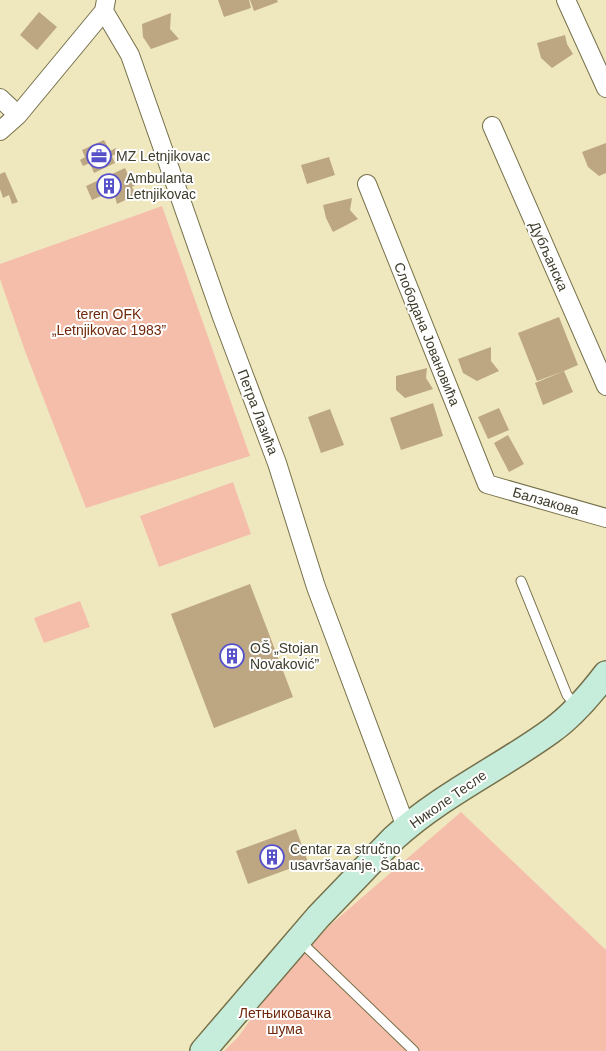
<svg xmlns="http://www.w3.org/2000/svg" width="606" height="1051" font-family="Helvetica,sans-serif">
  <rect width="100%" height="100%" fill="#efe8bf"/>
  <!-- green -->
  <path fill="#f5beab" d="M 162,206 L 250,456 L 86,508 L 25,351 L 0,279 L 0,264 Z
    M 233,482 L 251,534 L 159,567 L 140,516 Z
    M 80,601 L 90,627 L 44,643 L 34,618 Z
    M 461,812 L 606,950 L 606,1051 L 224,1051 L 238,1037 L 280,979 L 329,926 Z"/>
  <!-- building -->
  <path fill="#bda783" d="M 218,0 L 249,0 L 251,8 L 224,17 Z
    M 250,0 L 277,0 L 278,2 L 254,11 Z
    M 39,12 L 57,27 L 37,50 L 20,35 Z
    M 171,13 L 170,29 L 179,39 L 151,49 L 143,37 L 142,24 Z
    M 565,35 L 567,44 L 573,54 L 552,68 L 541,58 L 537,43 Z
    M 104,140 L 110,151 L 116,148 L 118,153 L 112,156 L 115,163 L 94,173 L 90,163 L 83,166 L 80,160 L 85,157 L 82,150 Z
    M 606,143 L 606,173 L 599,176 L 588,167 L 582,152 Z
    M 329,157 L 335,175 L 307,184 L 301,165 Z
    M 125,168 L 129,177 L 134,176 L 137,184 L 132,187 L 136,195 L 117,204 L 115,197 L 111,199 L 108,193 L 92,200 L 86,186 Z
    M 5,172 L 18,202 L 12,204 L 9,195 L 3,198 L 0,189 L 0,174 Z
    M 352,198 L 350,210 L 358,219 L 333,232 L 326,218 L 323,205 Z
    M 559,317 L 578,365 L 564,371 L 573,392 L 543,405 L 535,383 L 564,371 L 537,381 L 518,333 Z
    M 491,347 L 491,361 L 499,371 L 477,381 L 463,373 L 458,359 Z
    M 427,368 L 426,378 L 433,389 L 405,398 L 396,390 L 396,376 Z
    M 433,403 L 443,436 L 401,450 L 390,418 Z
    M 499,408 L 509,430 L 488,439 L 478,417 Z
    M 330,409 L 344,445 L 321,453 L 308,417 Z
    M 508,435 L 524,464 L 509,472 L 494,443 Z
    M 250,584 L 293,697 L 214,728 L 171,614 Z
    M 296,829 L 308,862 L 248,884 L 236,851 Z"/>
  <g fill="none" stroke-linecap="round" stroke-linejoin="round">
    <!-- lane casing -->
    <g stroke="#76704a" stroke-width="11">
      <path id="lane" d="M 521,581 L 567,695 L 577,707
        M 300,941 L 414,1051"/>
    </g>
    <!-- street casing -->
    <g stroke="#76704a" stroke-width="20">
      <path id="street" d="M 106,0 L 104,11 L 130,55 L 222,317 L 277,463 L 316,587 L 406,827
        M 566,0 L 606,88
        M 0,98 L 18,115
        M 492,126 L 606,386
        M 0,131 L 18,115 L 104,11
        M 367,184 L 487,484 L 606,518"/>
    </g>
    <!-- secondary casing -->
    <g stroke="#76704a" stroke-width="28">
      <path id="secondary" d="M 203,1051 L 318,917 L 394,838 C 441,795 500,768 551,731 C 572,716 590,695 606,674"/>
    </g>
    <!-- lane -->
    <use href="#lane" stroke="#fff" stroke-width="9"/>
    <!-- street -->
    <use href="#street" stroke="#fff" stroke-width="18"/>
    <!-- secondary -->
    <use href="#secondary" stroke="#c6eddc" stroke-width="25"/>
  </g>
  <!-- icons -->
  <defs>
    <g id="office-ring" transform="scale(1.25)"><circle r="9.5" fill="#fff" stroke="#5751c9" stroke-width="1.5"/><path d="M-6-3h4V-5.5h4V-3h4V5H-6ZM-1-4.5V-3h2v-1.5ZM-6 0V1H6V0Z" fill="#5751c9"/></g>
    <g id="building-ring" transform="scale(1.25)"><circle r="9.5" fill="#fff" stroke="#5751c9" stroke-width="1.5"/><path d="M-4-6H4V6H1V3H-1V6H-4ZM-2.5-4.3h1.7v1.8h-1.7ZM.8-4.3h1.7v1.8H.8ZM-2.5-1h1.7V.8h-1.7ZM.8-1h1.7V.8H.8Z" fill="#5751c9"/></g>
  </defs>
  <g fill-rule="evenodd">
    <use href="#office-ring" x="99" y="156"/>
    <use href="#building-ring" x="109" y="186"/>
    <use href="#building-ring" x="232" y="656"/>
    <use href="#building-ring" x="272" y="857"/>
  </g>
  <g text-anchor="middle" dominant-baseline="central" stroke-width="4" stroke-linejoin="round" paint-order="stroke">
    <!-- poi labels -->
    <g font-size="14" fill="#3d3b2a" stroke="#fff" text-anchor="start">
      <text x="116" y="156">MZ Letnjikovac</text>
      <text x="126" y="178">Ambulanta<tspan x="126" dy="16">Letnjikovac</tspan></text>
      <text x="250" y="648">OŠ „Stojan<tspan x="250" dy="16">Novaković”</tspan></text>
      <text x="290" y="849">Centar za stručno<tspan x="290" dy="16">usavršavanje, Šabac.</tspan></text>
    </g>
    <!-- street labels -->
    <g font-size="14" fill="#3d3b2a" stroke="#fff">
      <text transform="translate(549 256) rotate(66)">Дубљанска</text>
      <text transform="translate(427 334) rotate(68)">Слободана Јовановића</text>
      <text transform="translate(258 412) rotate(69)">Петра Лазића</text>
      <text transform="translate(546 501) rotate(16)">Балзакова</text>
      <text transform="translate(448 799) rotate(-35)">Николе Тесле</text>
    </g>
    <!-- park labels -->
    <g font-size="14" fill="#70280a" stroke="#fff">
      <text x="109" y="314">teren OFK<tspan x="109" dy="16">„Letnjikovac 1983”</tspan></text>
      <text x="285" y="1013">Летњиковачка<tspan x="285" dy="16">шума</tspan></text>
    </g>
  </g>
</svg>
